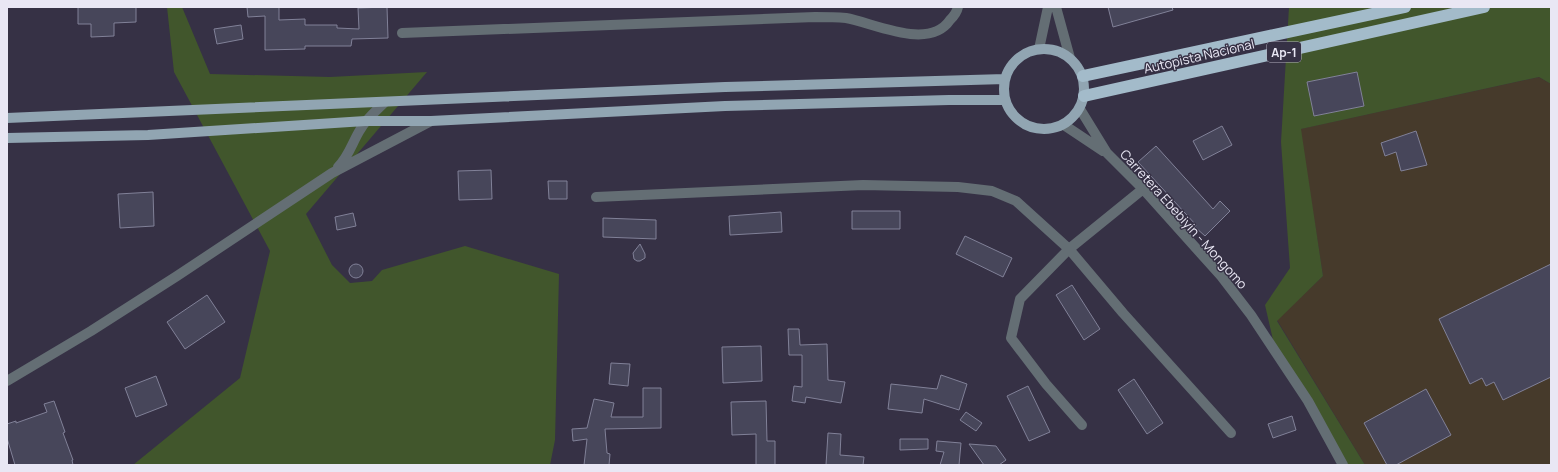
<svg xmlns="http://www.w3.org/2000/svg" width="1558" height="472" font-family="Manrope,sans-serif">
  <rect width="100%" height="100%" fill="#363145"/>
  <!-- industrial -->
  <path fill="#463a2b" d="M 1539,77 L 1551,84 L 1551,465 L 1365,465 L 1277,320 L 1323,276 L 1300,129 Z"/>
  <!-- green -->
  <path fill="#41562c" d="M 167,7 L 182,7 L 210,74 L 330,77 L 427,72 L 306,214 L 332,265 L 350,283 L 372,281 L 382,270 L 465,246 L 559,274 L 555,440 L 550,465 L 133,465 L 240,378 L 270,251 L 174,72 Z
    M 1289,7 L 1551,7 L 1551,84 L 1539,77 L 1301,129 L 1323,276 L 1277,321 L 1365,465 L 1346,465 L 1276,353 L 1265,305 L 1290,268 L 1281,142 Z"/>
  <!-- building -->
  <path fill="#47465a" stroke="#818198" d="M 78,7 L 136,7 L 136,22 L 114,23 L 114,36 L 91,37 L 91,24 L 78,24 Z
    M 247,7 L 279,7 L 279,20 L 305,19 L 305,25 L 337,25 L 337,28 L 359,29 L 358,8 L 387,7 L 388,38 L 352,39 L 351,46 L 305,46 L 305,49 L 265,50 L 265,16 L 248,17 Z
    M 1108,7 L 1172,7 L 1173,10 L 1113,27 Z
    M 241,25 L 243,39 L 217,44 L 214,29 Z
    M 1357,72 L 1364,106 L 1314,116 L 1307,82 Z
    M 1222,126 L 1232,145 L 1203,160 L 1193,141 Z
    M 1416,131 L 1427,165 L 1401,171 L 1396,152 L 1385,156 L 1381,143 Z
    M 1156,146 L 1213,209 L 1220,201 L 1230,211 L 1205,236 L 1195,227 L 1196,225 L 1138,162 Z
    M 491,170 L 492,199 L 459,200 L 458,171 Z
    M 548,181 L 567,181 L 567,199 L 549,199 Z
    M 153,192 L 154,226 L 120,228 L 118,194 Z
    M 852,211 L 900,211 L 900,229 L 852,229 Z
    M 781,212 L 782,232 L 730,235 L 729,216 Z
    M 353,213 L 356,226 L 337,230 L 335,217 Z
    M 603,218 L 656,220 L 656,239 L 603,237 Z
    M 965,236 L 1012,258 L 1003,277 L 956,254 Z
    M 640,244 L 645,254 L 645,258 L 640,261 L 637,261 L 634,259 L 633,253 Z
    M 1551,264 L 1551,377 L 1503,400 L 1494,382 L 1486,386 L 1482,378 L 1470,384 L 1439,319 Z
    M349 271a7 7 0 1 1 14 0a7 7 0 1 1-14 0Z
    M 1072,285 L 1100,329 L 1084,340 L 1056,295 Z
    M 207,295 L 225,322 L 185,349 L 167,322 Z
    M 788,329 L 799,329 L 800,345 L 827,344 L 828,380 L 845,382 L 841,403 L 806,397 L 805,403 L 792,401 L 794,386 L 802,387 L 802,355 L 789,355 Z
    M 761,346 L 762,381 L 723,383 L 722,347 Z
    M 611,363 L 630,364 L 628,386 L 609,384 Z
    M 941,375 L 967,384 L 959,410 L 924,399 L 922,413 L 888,409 L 891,384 L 937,389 Z
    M 156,376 L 167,405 L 136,417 L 125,388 Z
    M 1134,379 L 1163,423 L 1147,434 L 1118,390 Z
    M 1028,386 L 1050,432 L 1029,441 L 1007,396 Z
    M 643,388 L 661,388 L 661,428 L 605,429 L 607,453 L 610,454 L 609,465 L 584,465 L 587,439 L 573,441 L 572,429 L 587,428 L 594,399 L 614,403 L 611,417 L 643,417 Z
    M 1426,389 L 1451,435 L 1396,465 L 1387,465 L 1364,423 Z
    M 54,401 L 65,432 L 63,433 L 73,460 L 72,460 L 73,465 L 15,465 L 7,438 L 7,424 L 16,421 L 16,423 L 47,412 L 44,404 Z
    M 766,401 L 767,441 L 775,441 L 775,465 L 756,465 L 756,434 L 732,435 L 731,402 Z
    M 966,412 L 982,423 L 976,431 L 960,420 Z
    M 1292,416 L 1296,430 L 1273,438 L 1268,424 Z
    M 828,433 L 841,434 L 840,455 L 864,457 L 863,465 L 826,465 Z
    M 900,439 L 928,439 L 928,449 L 900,450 Z
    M 937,441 L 961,443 L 959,465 L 940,465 L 944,452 L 936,451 Z
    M 969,444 L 996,446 L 1006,460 L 999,465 L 984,465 Z"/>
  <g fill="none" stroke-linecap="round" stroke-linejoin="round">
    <!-- minor -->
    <path stroke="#646e74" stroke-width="10" d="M 1056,7 L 1070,58
      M 402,33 L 815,17 C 825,17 835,17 846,18 C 874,23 929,51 950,20 C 954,16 957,12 958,7
      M 1039,49 L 1048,7
      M 1080,109 L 1107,153 L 1143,189 L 1221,276 L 1251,315 L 1308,401 L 1343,465
      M 1064,125 L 1103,151
      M 338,167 C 349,156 352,143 360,130 C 366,119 376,111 385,102
      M 596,197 L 863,185 L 958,187 L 992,191 L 1016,201 L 1069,249 L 1123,313 L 1231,433
      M 7,381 L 91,331 L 177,276 L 332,173 L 431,121
      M 1082,425 L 1046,384 L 1011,338 L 1020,299 L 1069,249 L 1143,189"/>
    <!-- major -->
    <path stroke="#91a5b2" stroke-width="10" d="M1004 89a40 40 0 1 1 80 0a40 40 0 1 1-80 0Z
      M 7,118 L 725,87 L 1005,79
      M 7,138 L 148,135 L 365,121 L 431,121 L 725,106 L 949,100 L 1005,100"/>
    <!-- highway -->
    <path stroke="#a3bbca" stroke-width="12" d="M 1083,76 L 1405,7
      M 1084,96 L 1484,7"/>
  </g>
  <g text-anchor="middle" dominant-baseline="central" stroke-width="3" stroke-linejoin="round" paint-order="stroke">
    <!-- shield labels -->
    <rect fill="#363145" stroke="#b3b0c0" stroke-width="1" x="1267" y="42" width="34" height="20" rx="3"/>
    <g font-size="12" font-weight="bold" fill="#e9e7f4">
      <text x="1284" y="52">Ap-1</text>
    </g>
    <!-- street labels -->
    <g font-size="13" fill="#e9e7f4" stroke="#363145">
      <text transform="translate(1199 56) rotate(-13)">Autopista Nacional</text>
      <text transform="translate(1184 219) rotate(48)">Carretera Ebebiyin - Mongomo</text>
    </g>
  </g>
  <!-- border -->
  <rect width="1558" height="472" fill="none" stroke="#e9e7f4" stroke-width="16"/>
</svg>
